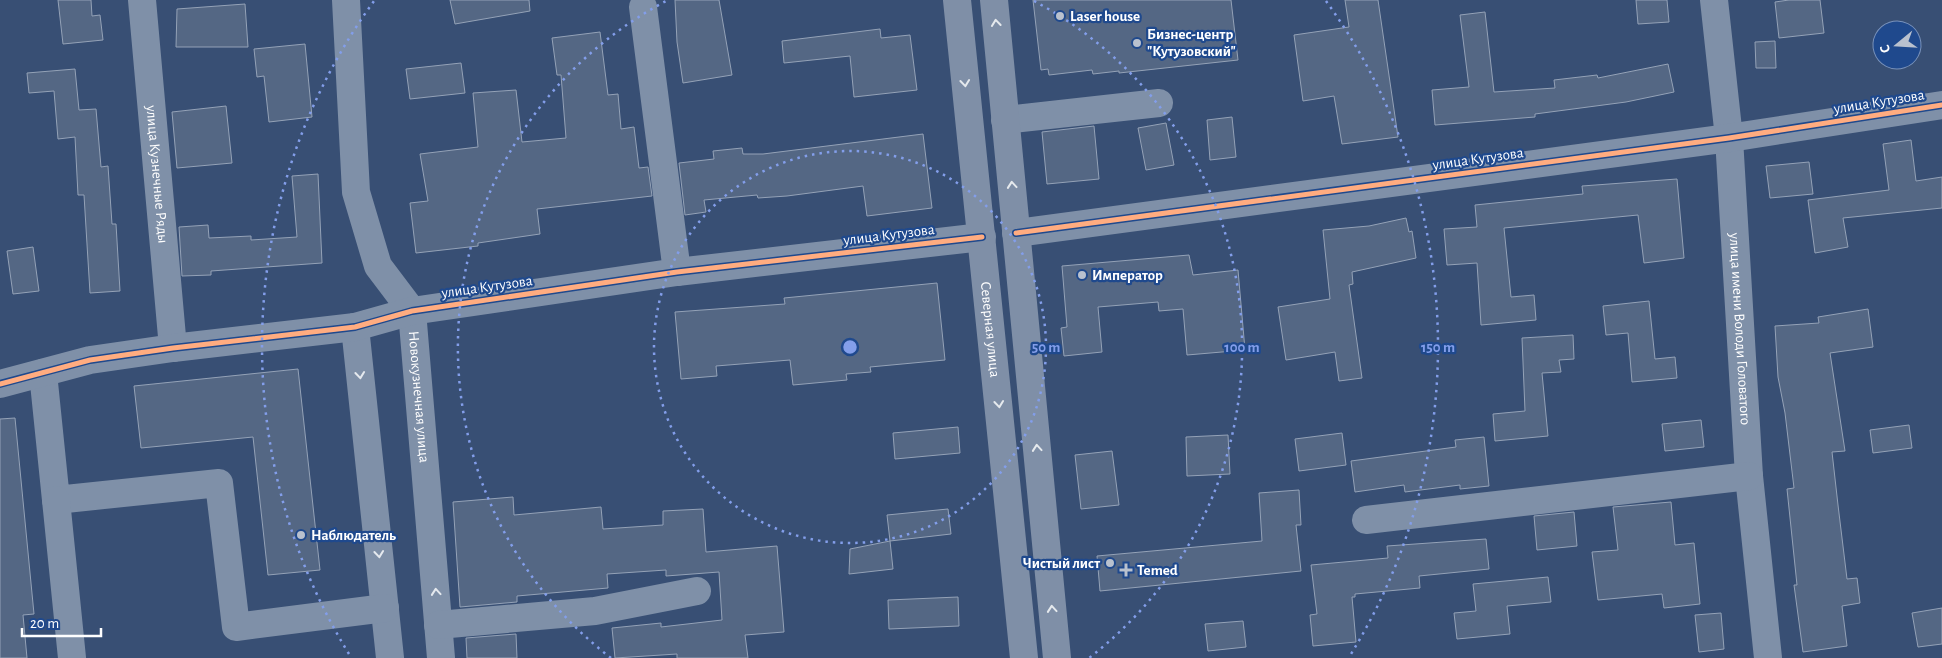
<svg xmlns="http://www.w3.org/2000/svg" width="1942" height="658" font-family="'Alegreya Sans',sans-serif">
  <rect width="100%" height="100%" fill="#384f74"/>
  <!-- building -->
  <path fill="#546784" stroke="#94a2b7" d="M 58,0 L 91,0 L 92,16 L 100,15 L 103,40 L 63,44 Z
    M 450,0 L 529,0 L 530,11 L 455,24 Z
    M 675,0 L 719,0 L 732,75 L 683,83 L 677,42 Z
    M 1033,0 L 1231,0 L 1238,60 L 1119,73 L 1119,71 L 1093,74 L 1092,70 L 1049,75 L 1048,69 L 1041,70 Z
    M 1345,0 L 1378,0 L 1398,137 L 1342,144 L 1334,96 L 1303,101 L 1294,35 L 1349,27 Z
    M 1636,0 L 1667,0 L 1669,22 L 1638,24 Z
    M 1789,0 L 1820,0 L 1824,33 L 1779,38 L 1775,2 Z
    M 245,4 L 248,47 L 176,47 L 177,9 Z
    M 1485,12 L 1494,92 L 1555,88 L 1554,80 L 1597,75 L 1598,78 L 1668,64 L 1674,92 L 1626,102 L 1535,114 L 1535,117 L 1435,125 L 1432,90 L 1469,87 L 1460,15 Z
    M 880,29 L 881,38 L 910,35 L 917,90 L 854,97 L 850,56 L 784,63 L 782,41 Z
    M 600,32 L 608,95 L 618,94 L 621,129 L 634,127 L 639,168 L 648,167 L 652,196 L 537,209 L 540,234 L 478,243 L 478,246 L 416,253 L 410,203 L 428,201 L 420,154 L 478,147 L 473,93 L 516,90 L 522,142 L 566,138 L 561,75 L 557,75 L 552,38 Z
    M 1775,41 L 1776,68 L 1756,68 L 1755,42 Z
    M 305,44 L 312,117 L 269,122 L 264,76 L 257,77 L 254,49 Z
    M 461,63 L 465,93 L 410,99 L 406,69 Z
    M 75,69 L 79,110 L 96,109 L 101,167 L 108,166 L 112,224 L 116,224 L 120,291 L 90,293 L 84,195 L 78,195 L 75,137 L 58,139 L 54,91 L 29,93 L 27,73 Z
    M 226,106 L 232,163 L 177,168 L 172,112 Z
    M 1232,117 L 1236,157 L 1210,160 L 1207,120 Z
    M 1166,123 L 1174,165 L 1146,170 L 1138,128 Z
    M 1094,126 L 1099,179 L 1047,184 L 1042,132 Z
    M 923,134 L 932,208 L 867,216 L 863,186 L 787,196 L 758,198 L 757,195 L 704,200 L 706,212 L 685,215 L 679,163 L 714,159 L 713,151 L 742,148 L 743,154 L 763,154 Z
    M 1911,140 L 1916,181 L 1942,177 L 1942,208 L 1843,218 L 1848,247 L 1815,253 L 1808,200 L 1889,190 L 1883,144 Z
    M 1809,162 L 1813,194 L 1770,198 L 1766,166 Z
    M 318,174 L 322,263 L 211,271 L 211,275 L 182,276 L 179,227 L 208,225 L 209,238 L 251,236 L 251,240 L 297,237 L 292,176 Z
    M 1677,179 L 1684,258 L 1644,263 L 1638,215 L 1504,228 L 1511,297 L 1534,295 L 1536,320 L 1481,325 L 1477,263 L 1447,265 L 1444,229 L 1477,227 L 1475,205 L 1583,194 L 1582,186 Z
    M 1406,218 L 1409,232 L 1412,231 L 1416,258 L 1352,272 L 1353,284 L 1349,285 L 1362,378 L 1339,381 L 1335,352 L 1286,360 L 1278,307 L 1330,299 L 1323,230 L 1369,226 Z
    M 33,247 L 39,291 L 13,294 L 7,251 Z
    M 1189,255 L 1193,275 L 1238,270 L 1245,350 L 1187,355 L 1183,309 L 1159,311 L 1158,302 L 1098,307 L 1102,352 L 1064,356 L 1061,328 L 1067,327 L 1062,266 Z
    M 937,283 L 945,360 L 870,367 L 871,372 L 846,374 L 847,380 L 793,385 L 790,360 L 716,366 L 717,376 L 681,379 L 675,312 L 785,304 L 784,298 Z
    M 1649,301 L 1655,359 L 1675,357 L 1677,378 L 1632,382 L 1628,333 L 1606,335 L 1603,306 Z
    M 1868,309 L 1873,347 L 1830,353 L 1845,451 L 1832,452 L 1838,505 L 1847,579 L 1857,578 L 1860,603 L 1842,606 L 1847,646 L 1803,652 L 1794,585 L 1797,585 L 1787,489 L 1794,488 L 1785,413 L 1778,377 L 1775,326 L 1819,323 L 1818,317 Z
    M 1573,335 L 1574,359 L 1559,360 L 1561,372 L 1542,373 L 1548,436 L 1495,441 L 1493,414 L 1525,411 L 1522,338 Z
    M 298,369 L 320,570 L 268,575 L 253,437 L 141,448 L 134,386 Z
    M 15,418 L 34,614 L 23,615 L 27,658 L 0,658 L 0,419 Z
    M 1701,420 L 1704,447 L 1665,451 L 1662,424 Z
    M 1909,425 L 1912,448 L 1873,453 L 1870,430 Z
    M 958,427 L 960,453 L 895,459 L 893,433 Z
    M 1342,433 L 1346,465 L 1299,471 L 1295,439 Z
    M 1228,435 L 1230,474 L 1187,476 L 1186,437 Z
    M 1484,437 L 1489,486 L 1460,489 L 1460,485 L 1405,492 L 1404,485 L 1355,492 L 1351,461 L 1456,447 L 1455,440 Z
    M 1112,451 L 1119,505 L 1081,509 L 1075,455 Z
    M 1299,490 L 1301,525 L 1296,525 L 1301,571 L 1100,591 L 1097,556 L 1262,541 L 1259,493 Z
    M 513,497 L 514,515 L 601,507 L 603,529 L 663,525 L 663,511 L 703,509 L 706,552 L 777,546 L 784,632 L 745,635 L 748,658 L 677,658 L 677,654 L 615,658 L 612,628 L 661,623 L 661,627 L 722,620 L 719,572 L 666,576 L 666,570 L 607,574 L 608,588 L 517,596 L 517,602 L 460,607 L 453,502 Z
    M 1671,502 L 1675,545 L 1694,543 L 1700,604 L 1664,608 L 1662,594 L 1598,600 L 1592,552 L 1618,550 L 1613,507 Z
    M 948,509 L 951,534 L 890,541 L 887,515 Z
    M 1574,512 L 1577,546 L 1537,550 L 1534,516 Z
    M 1486,539 L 1489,569 L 1419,576 L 1420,588 L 1355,594 L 1355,597 L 1352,597 L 1356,642 L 1313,646 L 1310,615 L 1317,614 L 1311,565 L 1388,558 L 1387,546 Z
    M 890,541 L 893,569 L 849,574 L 850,549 Z
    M 1548,577 L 1551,602 L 1507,606 L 1510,634 L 1457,639 L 1454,613 L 1476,611 L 1473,584 Z
    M 958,597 L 959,626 L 889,629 L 888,600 Z
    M 1942,608 L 1942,644 L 1918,647 L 1912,613 Z
    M 1721,613 L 1724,649 L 1699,652 L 1695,615 Z
    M 1243,621 L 1246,647 L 1208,651 L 1205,624 Z
    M 516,634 L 517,658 L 467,658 L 466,638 Z"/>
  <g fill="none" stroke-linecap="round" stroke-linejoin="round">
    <!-- minor -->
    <g stroke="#7f90a8" stroke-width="28">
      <path id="s1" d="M 142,0 L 173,348"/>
      <path id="s2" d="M 346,0 L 356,192 L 378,266 L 412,311 L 441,658"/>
      <path id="s3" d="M 1714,0 L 1729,138 L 1749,476 L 1768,658"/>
      <path d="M 643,7 L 677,272"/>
      <path d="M 1005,120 L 1159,103"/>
      <path d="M 1016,233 L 1729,138 L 1942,105"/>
      <path d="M 355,327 L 390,658"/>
      <path d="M 43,373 L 56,500 L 219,483 L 236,627 L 385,608"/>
      <path d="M 0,384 L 90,360 L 173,348 L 355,327 L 412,311 L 677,272 L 982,237"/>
      <path d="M 56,500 L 72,658"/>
      <path d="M 1366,520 L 1749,476"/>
      <path d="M 438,625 L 595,611 L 697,591"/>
    </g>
    <!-- major -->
    <g stroke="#7f8fa7" stroke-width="28">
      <path id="s4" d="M 957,0 L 1024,658"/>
      <path d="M 994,0 L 1057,658"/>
    </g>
    <!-- cycleway casing -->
    <g stroke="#1f498d" stroke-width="8">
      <path id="cycleway" d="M 1016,233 L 1729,138 L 1942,105
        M 0,384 L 90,360 L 173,348 L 355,327 L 412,311 L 677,272 L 982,237"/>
    </g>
    <!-- cycleway -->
    <use href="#cycleway" stroke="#ffac80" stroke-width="5"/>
  </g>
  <!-- one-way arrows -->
  <defs><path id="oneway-chevron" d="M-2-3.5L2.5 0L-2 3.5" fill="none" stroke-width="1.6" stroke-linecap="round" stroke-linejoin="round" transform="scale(1.25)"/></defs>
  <g stroke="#e5e9ed">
    <use href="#oneway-chevron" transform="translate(996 23) rotate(-96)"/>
    <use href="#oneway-chevron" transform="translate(965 83) rotate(84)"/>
    <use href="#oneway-chevron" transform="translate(1012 185) rotate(-95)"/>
    <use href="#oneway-chevron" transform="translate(999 404) rotate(84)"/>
    <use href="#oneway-chevron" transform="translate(1037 448) rotate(-95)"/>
    <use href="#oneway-chevron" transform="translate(1052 609) rotate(-95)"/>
  </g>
  <g stroke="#e5e9ee">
    <use href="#oneway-chevron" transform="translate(360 375) rotate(84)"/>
    <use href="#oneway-chevron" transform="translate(379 554) rotate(84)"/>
    <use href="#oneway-chevron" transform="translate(436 592) rotate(-95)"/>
  </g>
  <!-- distance rings -->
  <g fill="none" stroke="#839eea" stroke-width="2.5" stroke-dasharray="2.5 5">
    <circle cx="850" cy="347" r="196"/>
    <path d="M611 658A392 392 0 0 1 666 1M1034 1A392 392 0 0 1 1089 658"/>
    <path d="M349 654A588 588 0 0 1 374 1M1326 1A588 588 0 0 1 1351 654"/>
  </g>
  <!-- markers -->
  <g fill="#b9c1ce" stroke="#1f498d" stroke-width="2">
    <circle cx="1060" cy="16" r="5"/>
    <circle cx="1137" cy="43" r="5"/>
    <circle cx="1082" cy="275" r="5"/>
    <circle cx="301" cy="535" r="5"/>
    <circle cx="1110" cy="563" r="5"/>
    <path d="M1123.5 562.5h5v5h5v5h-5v5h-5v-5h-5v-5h5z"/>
  </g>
  <g text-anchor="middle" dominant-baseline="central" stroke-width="4.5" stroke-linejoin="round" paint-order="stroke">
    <!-- poi labels -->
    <g font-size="15" font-weight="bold" fill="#fff" stroke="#1f498d" text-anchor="start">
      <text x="1070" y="16">Laser house</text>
      <text x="1147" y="34">Бизнес-центр<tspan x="1147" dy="17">"Кутузовский"</tspan></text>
      <text x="1092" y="275">Император</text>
      <text x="311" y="535">Наблюдатель</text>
      <text x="1100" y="563" text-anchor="end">Чистый лист</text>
      <text x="1137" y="570">Temed</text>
    </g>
    <!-- street labels -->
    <g font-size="15" fill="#fff" stroke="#1f498d">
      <text transform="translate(1879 102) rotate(-9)">улица Кутузова</text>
      <text transform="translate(1478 159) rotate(-8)">улица Кутузова</text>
      <text stroke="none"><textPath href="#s1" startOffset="175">улица Кузнечные Ряды</textPath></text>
      <text transform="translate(889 235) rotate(-7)">улица Кутузова</text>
      <text transform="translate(487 287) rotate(-8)">улица Кутузова</text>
      <text stroke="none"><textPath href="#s4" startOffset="331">Северная улица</textPath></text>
      <text stroke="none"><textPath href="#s3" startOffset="330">улица имени Володи Головатого</textPath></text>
      <text stroke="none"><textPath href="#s2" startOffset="412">Новокузнечная улица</textPath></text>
    </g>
  </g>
  <circle cx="850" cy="347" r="8" fill="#839eea" stroke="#1f498d" stroke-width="2.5"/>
  <g font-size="15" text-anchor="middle" font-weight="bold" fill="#839eea" stroke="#1f498d" stroke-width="4.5" stroke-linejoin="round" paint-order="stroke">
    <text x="1046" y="352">50 m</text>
    <text x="1242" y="352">100 m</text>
    <text x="1438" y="352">150 m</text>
  </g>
  <!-- north arrow -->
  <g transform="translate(1897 45) rotate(252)"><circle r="24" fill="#1f498d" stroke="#7992bb"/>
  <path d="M0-4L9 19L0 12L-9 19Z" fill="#b9c1ce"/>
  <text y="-8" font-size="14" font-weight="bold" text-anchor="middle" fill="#ffffff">С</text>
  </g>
  <!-- scale -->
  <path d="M22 628v8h79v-8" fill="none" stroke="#ffffff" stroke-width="2.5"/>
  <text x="30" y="628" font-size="15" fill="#ffffff" stroke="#1f498d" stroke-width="4" paint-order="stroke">20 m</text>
</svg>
